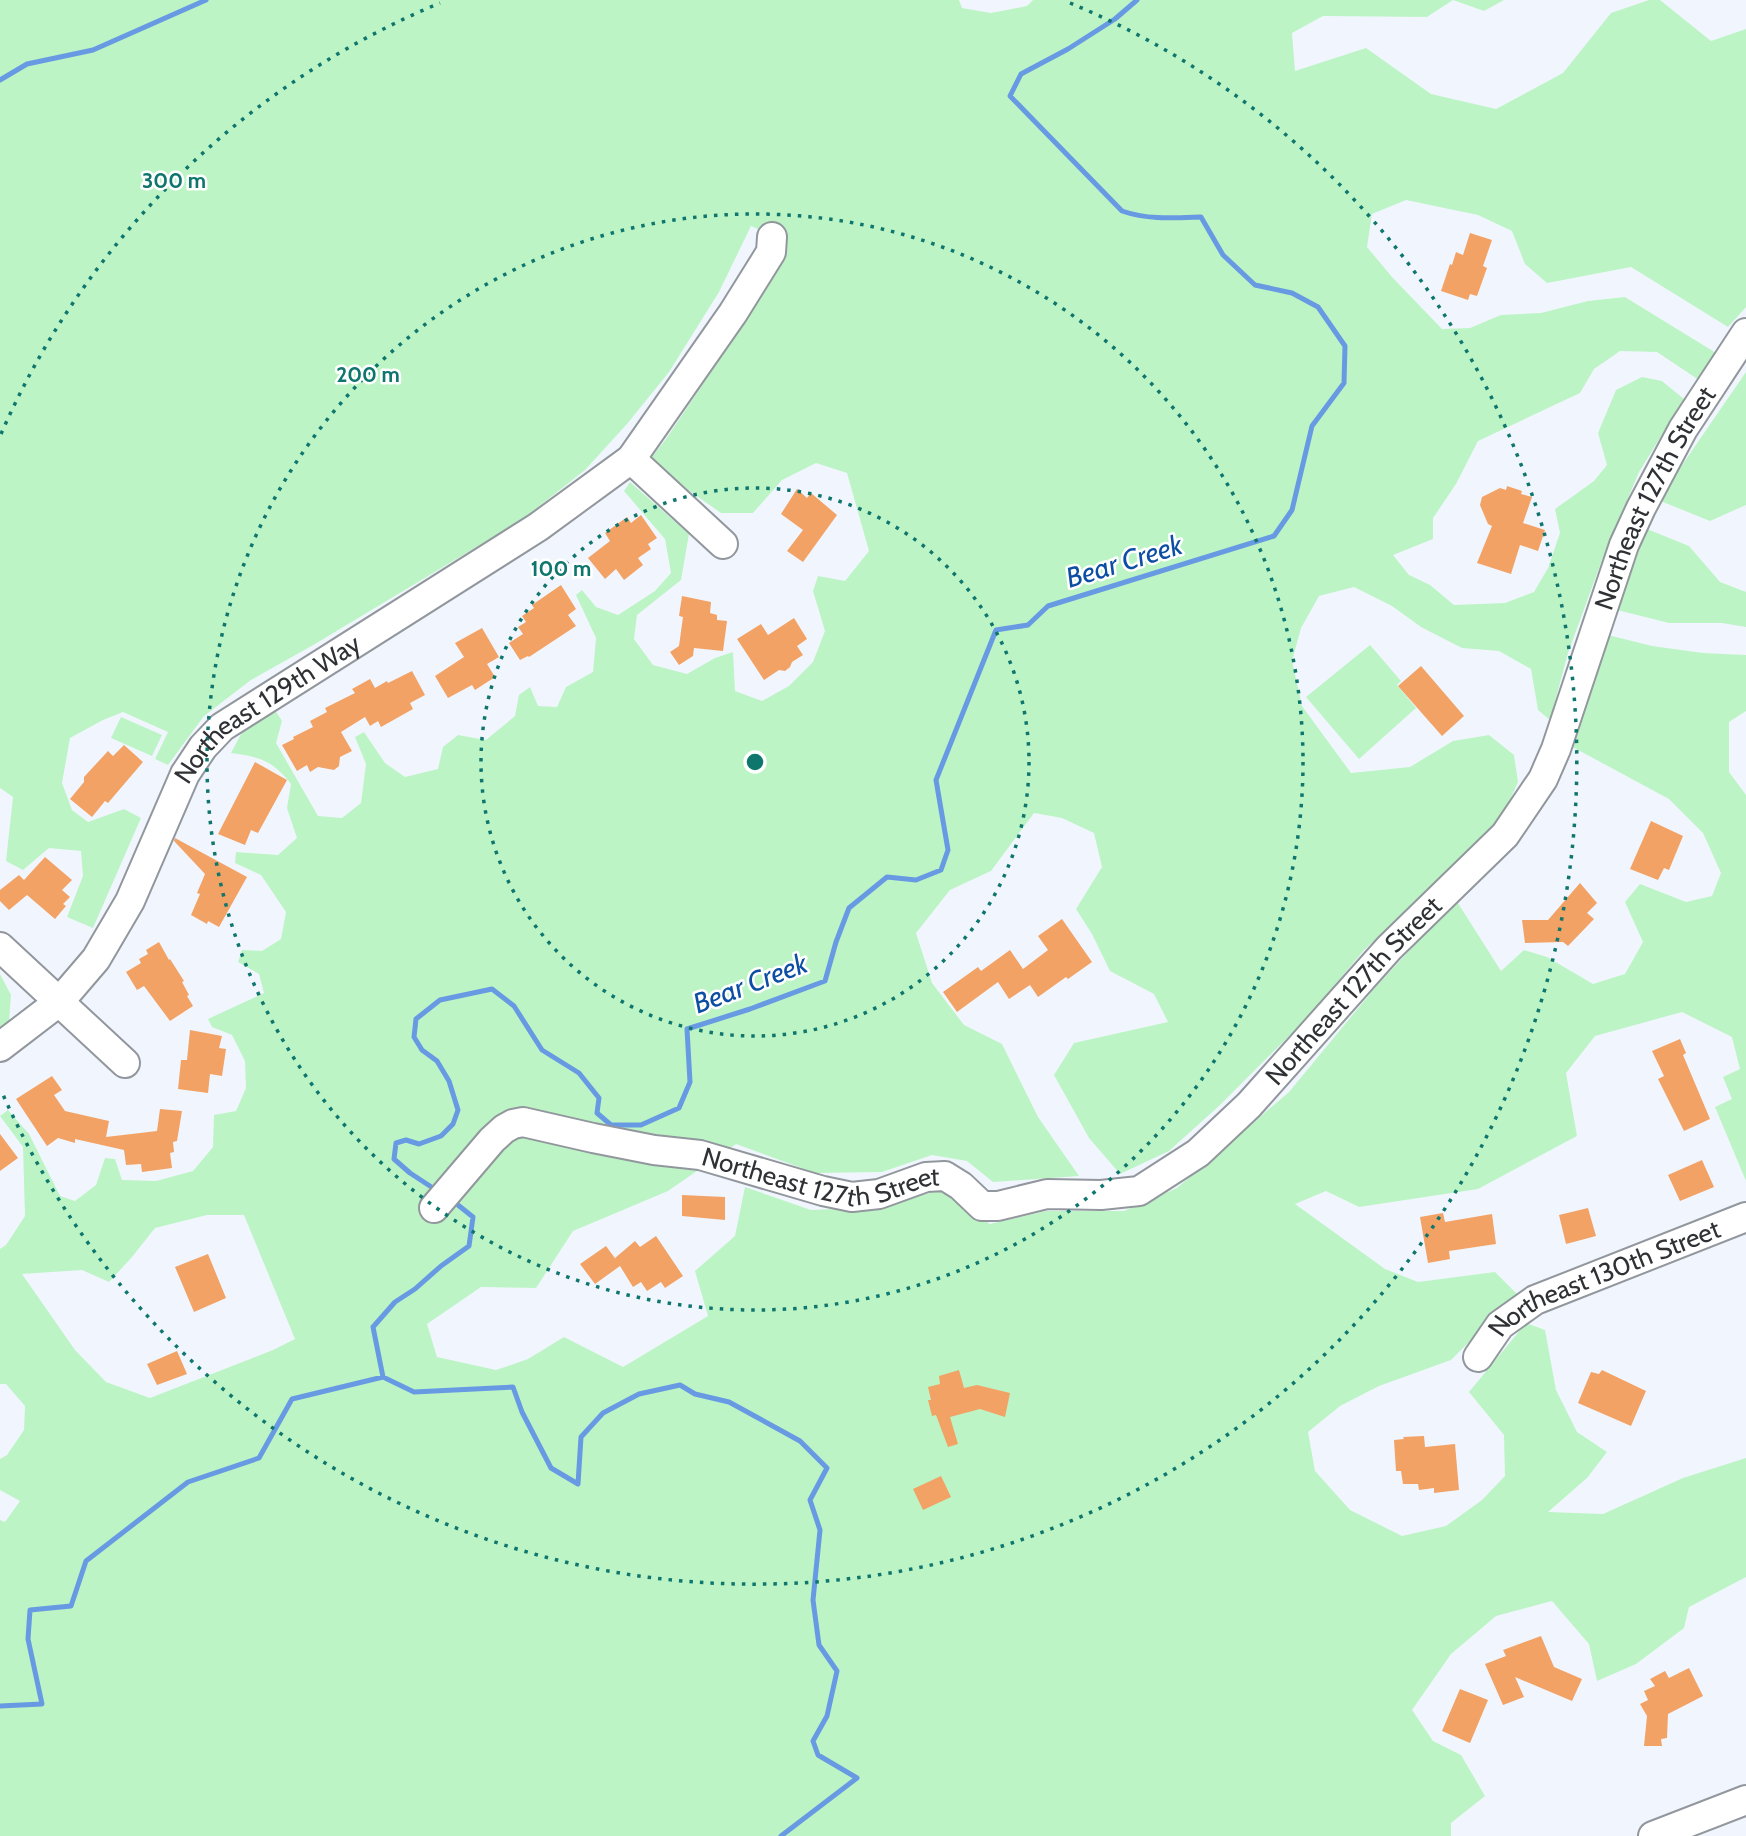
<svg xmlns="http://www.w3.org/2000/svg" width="1746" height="1836" font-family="Cabin,sans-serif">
  <rect width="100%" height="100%" fill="#f1f6fe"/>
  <!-- green -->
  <path fill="#bdf4c5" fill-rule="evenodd" d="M 0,0 L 959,0 L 962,8 L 991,13 L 1027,6 L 1033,0 L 1504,0 L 1484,11 L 1453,0 L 1427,17 L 1323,16 L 1292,33 L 1295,71 L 1366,48 L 1431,94 L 1496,109 L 1563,73 L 1611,13 L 1649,0 L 1660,0 L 1711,41 L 1746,29 L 1746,307 L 1728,327 L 1631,267 L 1547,283 L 1525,264 L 1512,231 L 1478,215 L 1406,200 L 1372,214 L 1367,247 L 1392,277 L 1442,329 L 1470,328 L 1501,315 L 1541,313 L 1588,301 L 1625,297 L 1716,353 L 1699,380 L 1657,352 L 1620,351 L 1594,369 L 1580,393 L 1478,441 L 1456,484 L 1433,518 L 1433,539 L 1393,555 L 1409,575 L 1430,585 L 1454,605 L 1505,603 L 1534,592 L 1548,568 L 1560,533 L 1555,509 L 1594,481 L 1607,465 L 1598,433 L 1616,390 L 1642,377 L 1662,381 L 1684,399 L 1639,472 L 1602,560 L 1568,653 L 1550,720 L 1538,710 L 1531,669 L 1499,651 L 1462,648 L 1421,627 L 1392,606 L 1354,587 L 1319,596 L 1301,628 L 1292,661 L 1302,706 L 1351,773 L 1410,767 L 1453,741 L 1489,735 L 1514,755 L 1518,782 L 1501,820 L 1364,950 L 1308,1017 L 1220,1105 L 1169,1151 L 1120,1174 L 1089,1138 L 1054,1075 L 1074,1043 L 1168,1022 L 1154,994 L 1110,971 L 1092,934 L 1076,909 L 1102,867 L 1094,833 L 1062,818 L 1034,813 L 991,871 L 950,890 L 916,933 L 932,983 L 964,1025 L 1002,1044 L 1038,1117 L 1079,1176 L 993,1182 L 967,1161 L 932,1155 L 882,1172 L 815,1173 L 736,1144 L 668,1191 L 573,1231 L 536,1288 L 481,1287 L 427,1324 L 437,1357 L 496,1370 L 528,1359 L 564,1337 L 623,1367 L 708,1316 L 695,1271 L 735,1236 L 745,1187 L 811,1210 L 884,1207 L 939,1190 L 990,1224 L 1046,1211 L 1124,1211 L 1177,1188 L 1289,1092 L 1374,989 L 1456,900 L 1501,971 L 1524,950 L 1547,957 L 1593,984 L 1625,974 L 1643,942 L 1625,902 L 1640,884 L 1686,902 L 1712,896 L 1721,873 L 1703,833 L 1669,799 L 1567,744 L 1608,635 L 1652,646 L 1703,653 L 1746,655 L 1746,711 L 1729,722 L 1729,772 L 1746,795 L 1746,1181 L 1715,1107 L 1732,1099 L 1723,1077 L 1740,1069 L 1732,1037 L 1682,1012 L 1595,1036 L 1566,1073 L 1577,1136 L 1478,1189 L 1359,1207 L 1326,1191 L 1295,1204 L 1385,1269 L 1418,1282 L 1495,1272 L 1517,1294 L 1451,1360 L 1379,1386 L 1340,1406 L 1308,1432 L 1315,1471 L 1350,1510 L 1402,1536 L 1446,1526 L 1482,1500 L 1505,1476 L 1504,1435 L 1469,1392 L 1526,1323 L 1545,1330 L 1556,1390 L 1577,1432 L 1607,1452 L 1587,1478 L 1548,1512 L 1603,1514 L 1683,1478 L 1746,1458 L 1746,1577 L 1689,1607 L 1684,1628 L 1636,1664 L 1597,1681 L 1589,1644 L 1552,1601 L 1496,1616 L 1451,1654 L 1412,1710 L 1433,1741 L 1461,1755 L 1485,1796 L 1451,1823 L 1451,1836 L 0,1836 L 0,1520 L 5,1522 L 20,1501 L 0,1490 L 0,1459 L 7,1455 L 24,1430 L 25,1406 L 6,1384 L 0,1384 L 0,1249 L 6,1245 L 25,1216 L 23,1147 L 0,1116 L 8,1110 L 29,1134 L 60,1196 L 75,1201 L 96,1185 L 105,1158 L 115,1159 L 122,1180 L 156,1181 L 193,1171 L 213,1147 L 214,1115 L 236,1111 L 246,1088 L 245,1061 L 232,1035 L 212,1027 L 208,1019 L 264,993 L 259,974 L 238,962 L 242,950 L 262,951 L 281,939 L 286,912 L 261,875 L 235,863 L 236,852 L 278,855 L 297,838 L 287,808 L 291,784 C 272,760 260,757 231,753 L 241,734 L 275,710 L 282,721 L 276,743 L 318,816 L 342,818 L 361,803 L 366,764 L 355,737 L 364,732 L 385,763 L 405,777 L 438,769 L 443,747 L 458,735 L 486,740 L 515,716 L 519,695 L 530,687 L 538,706 L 557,707 L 566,687 L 593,672 L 596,638 L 576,595 L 582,590 L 596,607 L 618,615 L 655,591 L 671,573 L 665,539 L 624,491 L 630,482 L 689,534 L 681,580 L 637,615 L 634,639 L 653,665 L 687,674 L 715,658 L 733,652 L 735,691 L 762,701 L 789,686 L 813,662 L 825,631 L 813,591 L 818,576 L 845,581 L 869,551 L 847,473 L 816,463 L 782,480 L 753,513 L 721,513 L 648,462 L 666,439 L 768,287 L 785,241 L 751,226 L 719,292 L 669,372 L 627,424 L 585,470 L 523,519 L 315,644 L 251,680 L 204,716 L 168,765 L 155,759 L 168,732 L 123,712 L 103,720 L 70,738 L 62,783 L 72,810 L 88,822 L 124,809 L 141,818 L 93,928 L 67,917 L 83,876 L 81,851 L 49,848 L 23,870 L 6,861 L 13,797 L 0,788 ZM 207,1215 L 244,1215 L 295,1339 L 273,1350 L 150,1398 L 106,1382 L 75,1350 L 22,1274 L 82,1270 L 109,1282 L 132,1257 L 155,1228 Z
    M 1746,372 L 1746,505 L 1710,521 L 1658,500 Z
    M 1647,529 L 1689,546 L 1720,582 L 1746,592 L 1746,627 L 1722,623 L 1669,623 L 1617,610 Z
    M 1370,645 L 1401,681 L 1397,685 L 1416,708 L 1359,759 L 1306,697 Z
    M 121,717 L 162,735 L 152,756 L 111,738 Z
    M 0,974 L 11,995 L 9,1022 L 0,1028 Z"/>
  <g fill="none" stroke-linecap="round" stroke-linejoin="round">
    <!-- stream -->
    <path stroke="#689ae4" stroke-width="5" d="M 0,80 L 27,64 L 93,50 L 206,0
      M 436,1190 L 410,1173 L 394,1159 L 396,1143 L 406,1140 L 419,1144 L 441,1136 L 453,1124 L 458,1110 L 449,1081 L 437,1061 L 422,1050 L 414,1037 L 416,1019 L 440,1000 L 492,989 L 514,1006 L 542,1050 L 579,1073 L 599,1098 L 597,1113 L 611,1125 L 641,1125 L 679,1108 L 690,1082 L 687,1029 L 750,1009 L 825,981 L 836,942 L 849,908 L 887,877 L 916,880 L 941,870 L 948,850 L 936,780 L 996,630 L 1028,625 L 1048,606 L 1274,536 L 1292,510 L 1312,426 L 1344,383 L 1345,346 L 1318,307 L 1292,293 L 1255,285 L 1223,255 L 1201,217 C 1173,218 1148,220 1122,211 L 1010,96 L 1021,74 L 1068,49 L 1115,19 L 1137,0
      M 453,1201 L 473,1217 L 469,1246 L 441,1266 L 415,1289 L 395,1302 L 373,1327 L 383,1377 L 414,1392 L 513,1387 L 522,1412 L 551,1468 L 578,1484 L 581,1437 L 603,1413 L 639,1394 L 680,1385 L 695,1394 L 729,1402 L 800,1441 L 827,1468 L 810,1500 L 820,1530 L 813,1600 L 819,1645 L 837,1671 L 827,1716 L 813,1741 L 818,1755 L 857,1778 L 781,1836
      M 0,1706 L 42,1704 L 28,1639 L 30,1610 L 71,1606 L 86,1561 L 188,1482 L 259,1458 L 292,1399 L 383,1377"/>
  </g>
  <!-- building -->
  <path fill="#f2a265" d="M 1470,233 L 1492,240 L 1483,266 L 1487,268 L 1477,296 L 1470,294 L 1468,300 L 1441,291 L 1450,264 L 1452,265 L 1456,252 L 1463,255 Z
    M 1507,486 L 1522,491 L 1521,494 L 1532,497 L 1523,523 L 1545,530 L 1538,551 L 1520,545 L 1511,574 L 1477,563 L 1492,526 L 1488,524 L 1480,505 L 1482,497 L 1500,488 L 1506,490 Z
    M 797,489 L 807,498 L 811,493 L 837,515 L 803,562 L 787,551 L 803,530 L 781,514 Z
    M 641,515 L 657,538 L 648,544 L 651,549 L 638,558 L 643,565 L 624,580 L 616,569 L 605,579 L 588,558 L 610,541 L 605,533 L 627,517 L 631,523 Z
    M 561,585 L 576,609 L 568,615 L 576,626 L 529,657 L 528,656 L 520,660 L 509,643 L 523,634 L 518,627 L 526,622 L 522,616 L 534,608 L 532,605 Z
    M 682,596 L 711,602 L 710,613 L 717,615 L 717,620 L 727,621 L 723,651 L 694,648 L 693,656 L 679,665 L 670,652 L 679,646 L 683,617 L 679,616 Z
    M 794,618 L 807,639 L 797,646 L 803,655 L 792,662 L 790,667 L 785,671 L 779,670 L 764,680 L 737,639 L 761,624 L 768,635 Z
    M 482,628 L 499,657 L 487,664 L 495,677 L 475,690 L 472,685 L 448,698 L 435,676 L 464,657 L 455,643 Z
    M 1421,666 L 1464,716 L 1442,736 L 1398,686 Z
    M 412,671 L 425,695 L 410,703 L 413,709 L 381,727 L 378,721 L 370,726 L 365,717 L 341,732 L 352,751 L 340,757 L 339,766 L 334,770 L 318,767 L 310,772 L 307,765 L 297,771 L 282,745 L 294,739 L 293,737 L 313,727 L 310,721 L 327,712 L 325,708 L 355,693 L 352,689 L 370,679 L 375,688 L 387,681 L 388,683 Z
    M 124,745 L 143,762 L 108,803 L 105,801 L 92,817 L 70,799 L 84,782 L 84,777 L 108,751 L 113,756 Z
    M 255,762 L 287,780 L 258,833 L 251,830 L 245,845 L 218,834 Z
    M 1651,821 L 1683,836 L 1669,870 L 1664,868 L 1658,880 L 1630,869 Z
    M 175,838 L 247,877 L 219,927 L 208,921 L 207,924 L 191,915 L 200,894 L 197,893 L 205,874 L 174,841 Z
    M 45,857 L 72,880 L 62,890 L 70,897 L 63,904 L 66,906 L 55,919 L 27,895 L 9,910 L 0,901 L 0,890 L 19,875 L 24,880 Z
    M 1580,883 L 1597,903 L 1587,913 L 1594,919 L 1568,946 L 1563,942 L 1525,943 L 1522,920 L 1548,920 Z
    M 1062,919 L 1092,962 L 1068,979 L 1066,977 L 1038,997 L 1030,985 L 1009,999 L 998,982 L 957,1012 L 943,992 L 978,967 L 981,971 L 1010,950 L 1023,969 L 1048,950 L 1038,936 Z
    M 159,942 L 169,960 L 170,959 L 184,981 L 182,982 L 189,995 L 187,996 L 193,1006 L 170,1021 L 144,986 L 137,990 L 126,972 L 141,963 L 139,959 L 148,954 L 146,950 Z
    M 190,1030 L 222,1036 L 219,1048 L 226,1049 L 222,1076 L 210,1074 L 208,1093 L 178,1089 L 181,1060 L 187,1060 Z
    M 1680,1039 L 1686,1053 L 1683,1055 L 1710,1119 L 1684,1131 L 1658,1079 L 1664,1076 L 1652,1051 Z
    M 52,1076 L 62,1090 L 54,1095 L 65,1111 L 109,1121 L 106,1137 L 157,1131 L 160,1109 L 182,1111 L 177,1141 L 173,1142 L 174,1152 L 170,1153 L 172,1168 L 142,1172 L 141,1164 L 126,1165 L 124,1150 L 75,1139 L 75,1143 L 58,1138 L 47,1146 L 16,1099 Z
    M 0,1134 L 18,1158 L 0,1171 Z
    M 1702,1160 L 1714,1187 L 1680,1201 L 1668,1175 Z
    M 682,1195 L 725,1197 L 725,1220 L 682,1216 Z
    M 1588,1208 L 1596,1236 L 1566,1244 L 1559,1215 Z
    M 1443,1213 L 1445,1222 L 1492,1214 L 1496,1244 L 1449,1251 L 1450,1259 L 1428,1263 L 1420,1217 Z
    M 656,1236 L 683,1276 L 665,1288 L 661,1282 L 647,1291 L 641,1282 L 633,1287 L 620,1266 L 595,1284 L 580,1264 L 606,1246 L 617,1261 L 615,1258 L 635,1241 L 640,1247 Z
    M 208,1254 L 226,1298 L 194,1312 L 175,1267 Z
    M 177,1351 L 187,1374 L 157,1385 L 147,1364 Z
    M 959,1370 L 964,1388 L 977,1385 L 1010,1393 L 1005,1417 L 980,1409 L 950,1417 L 958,1444 L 948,1447 L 936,1415 L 932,1416 L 928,1400 L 931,1400 L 928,1387 L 940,1384 L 939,1376 Z
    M 1602,1370 L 1646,1391 L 1631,1426 L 1578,1403 L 1591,1372 L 1599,1374 Z
    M 1424,1436 L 1425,1447 L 1455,1444 L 1459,1490 L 1434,1493 L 1434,1488 L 1419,1490 L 1418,1484 L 1403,1484 L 1401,1471 L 1396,1471 L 1394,1440 L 1404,1439 L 1403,1437 Z
    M 941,1476 L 951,1497 L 923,1510 L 913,1489 Z
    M 1541,1636 L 1554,1667 L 1582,1679 L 1572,1701 L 1515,1677 L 1524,1697 L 1503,1705 L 1485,1664 L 1506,1656 L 1503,1650 Z
    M 1689,1668 L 1703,1696 L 1668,1714 L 1667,1738 L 1661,1739 L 1662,1746 L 1644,1746 L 1647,1716 L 1640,1704 L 1648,1700 L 1644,1691 L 1655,1686 L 1650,1679 L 1665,1671 L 1669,1678 Z
    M 1460,1689 L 1488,1700 L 1470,1743 L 1442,1731 Z"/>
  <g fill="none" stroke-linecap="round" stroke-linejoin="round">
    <!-- minor casing -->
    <g stroke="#92979e" stroke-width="32">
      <g id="minor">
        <path d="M 631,459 L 723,544"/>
        <path d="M 0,947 L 125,1063"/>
        <path id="s1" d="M 0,1047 L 60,1001 L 96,959 L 130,901 L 185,774 L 203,747 L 222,727 L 538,527 L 631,459 L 733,313 L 771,252 L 772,237"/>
        <path id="s2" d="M 434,1208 L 492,1140 L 504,1129 L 513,1124 L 523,1122 L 593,1138 L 654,1150 L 700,1155 L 823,1191 L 852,1197 L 879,1194 L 926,1177 L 945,1176 L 961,1186 L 982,1206 L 998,1206 L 1047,1194 L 1101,1195 L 1139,1191 L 1198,1153 L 1249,1105 L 1389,948 L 1505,835 L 1543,779 L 1556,749 L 1624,545 L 1641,508 L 1683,429 L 1746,333"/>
        <path id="s3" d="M 1478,1357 L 1500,1325 L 1535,1300 L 1746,1217"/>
        <path d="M 1653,1836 L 1746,1800"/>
      </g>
    </g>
    <!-- minor -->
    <use href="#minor" stroke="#fff" stroke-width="28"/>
  </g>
  <!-- distance rings -->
  <g fill="none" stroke="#0f766e" stroke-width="3.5" stroke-dasharray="3.5 7">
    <circle cx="755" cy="762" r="274"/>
    <circle cx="755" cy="762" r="548"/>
    <path d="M1 434A822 822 0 0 1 440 3M1070 3A822 822 0 1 1 1 1090"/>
  </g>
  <g text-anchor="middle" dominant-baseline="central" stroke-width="5" stroke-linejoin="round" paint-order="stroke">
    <!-- street labels -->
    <g font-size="26" fill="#2f3134" stroke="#fff">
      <text stroke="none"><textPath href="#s2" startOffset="1650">Northeast 127th Street</textPath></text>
      <text stroke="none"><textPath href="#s1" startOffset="443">Northeast 129th Way</textPath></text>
      <text stroke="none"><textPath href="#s2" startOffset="1062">Northeast 127th Street</textPath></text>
      <text stroke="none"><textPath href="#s2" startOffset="432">Northeast 127th Street</textPath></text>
      <text stroke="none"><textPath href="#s3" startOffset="154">Northeast 130th Street</textPath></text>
    </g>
    <!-- water labels -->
    <g font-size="28" font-style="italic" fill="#0c4ea4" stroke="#fff">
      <text transform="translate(1124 561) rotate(-17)">Bear Creek</text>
      <text transform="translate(750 983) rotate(-21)">Bear Creek</text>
    </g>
  </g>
  <circle cx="755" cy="762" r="10" fill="#0f766e" stroke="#fff" stroke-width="3.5"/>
  <g font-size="21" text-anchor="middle" font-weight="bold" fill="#0f766e" stroke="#fff" stroke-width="5" stroke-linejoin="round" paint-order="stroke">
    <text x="174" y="188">300 m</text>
    <text x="368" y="382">200 m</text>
    <text x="561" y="576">100 m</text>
  </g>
</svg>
